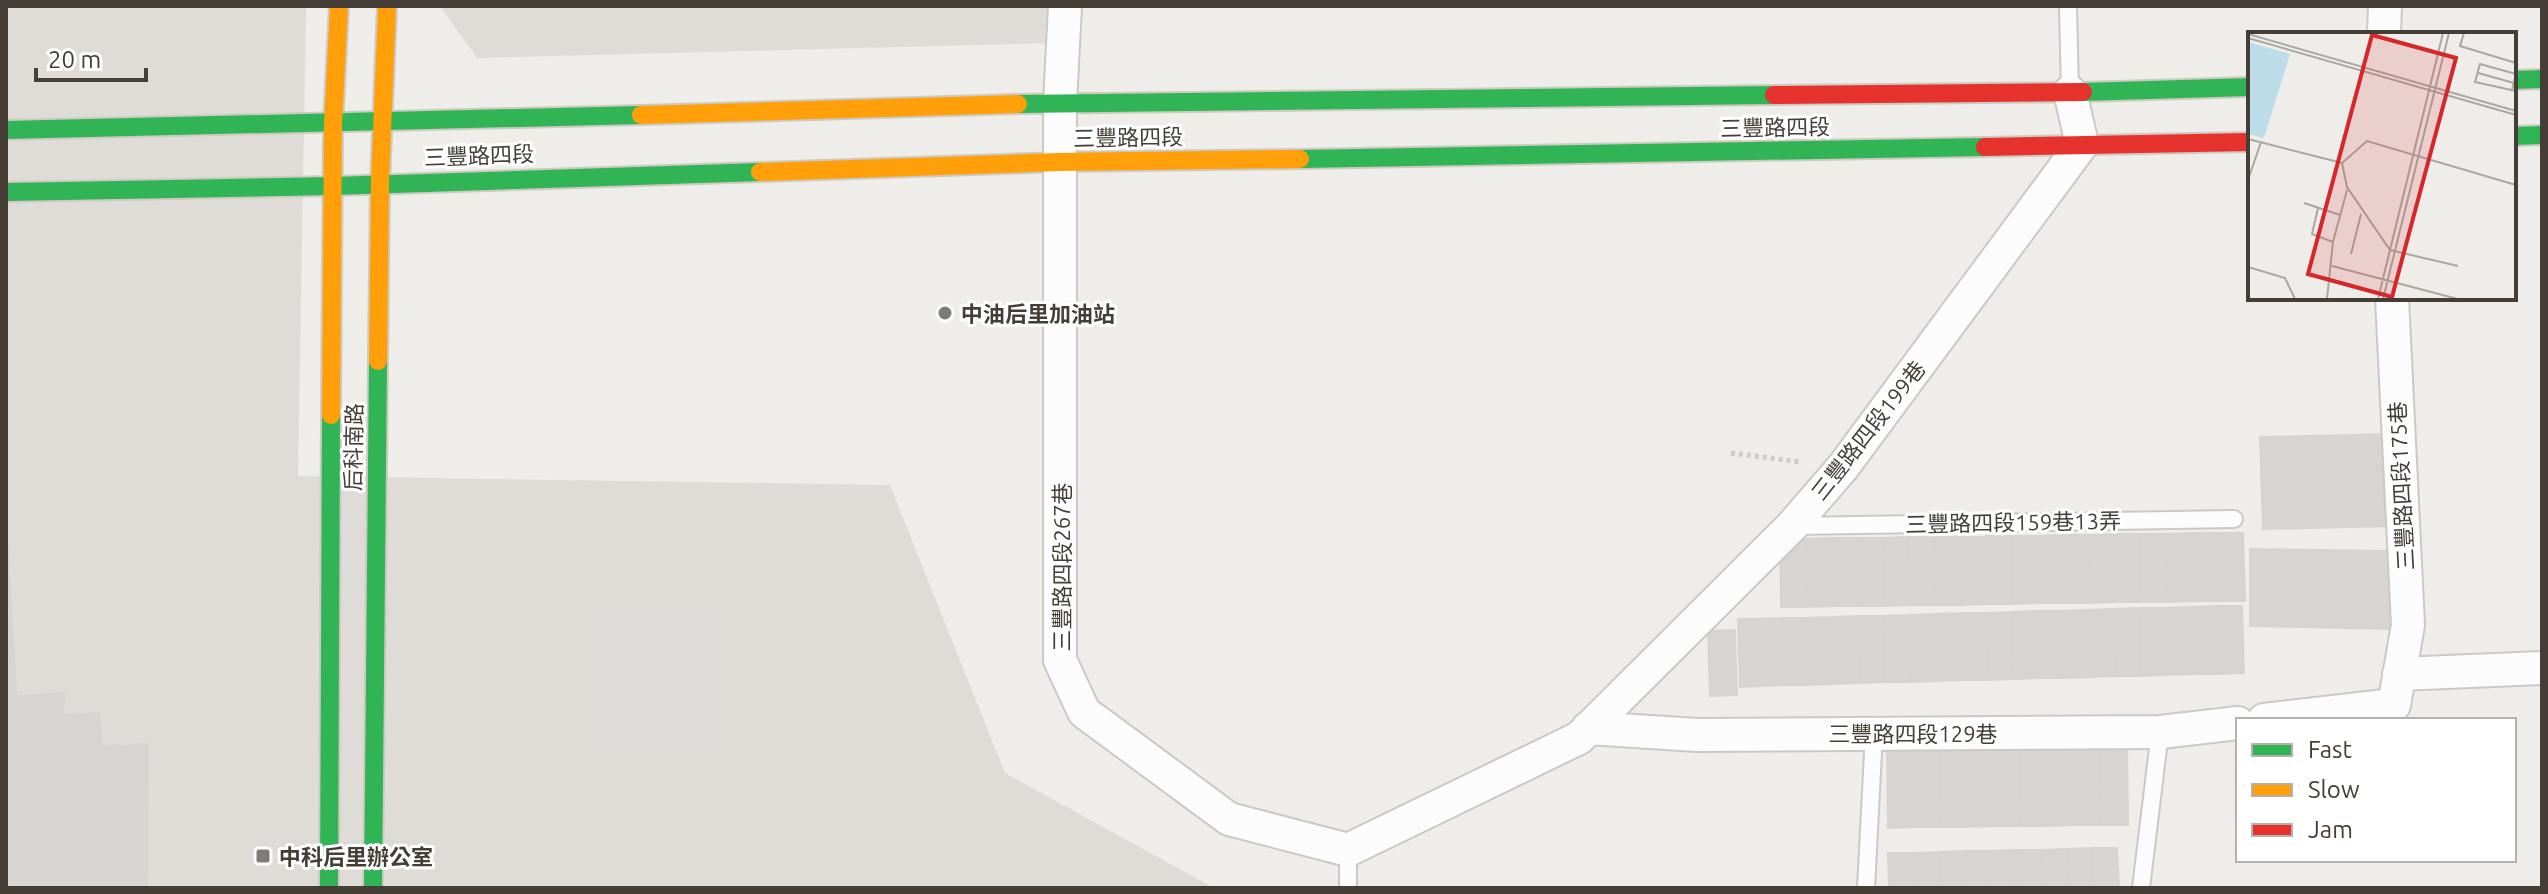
<svg xmlns="http://www.w3.org/2000/svg" width="2548" height="894" font-family="Ubuntu,'Noto Sans TC',sans-serif">
  <rect width="100%" height="100%" fill="#efedea"/>
  <!-- industrial -->
  <path fill="#dfdcd8" d="M 6,6 L 306,6 L 298,476 L 890,485 L 1005,773 L 1214,888 L 6,888 Z
    M 440,6 L 1055,6 L 1055,43 L 477,58 Z"/>
  <!-- parking -->
  <path fill="#dedcd9" d="M 594,609 L 718,610 L 718,746 L 593,745 Z"/>
  <!-- building -->
  <path fill="#d7d4d1" stroke="#d7d4d0" stroke-width="2" d="M 2394,434 L 2397,526 L 2263,529 L 2260,437 Z
    M 6,521 L 16,696 L 65,693 L 62,716 L 99,712 L 102,747 L 148,744 L 147,888 L 6,888 Z
    M 2192,533 L 2193,601 L 2167,602 L 2166,534 Z
    M 2192,533 L 2218,533 L 2219,601 L 2193,601 Z
    M 2218,533 L 2243,533 L 2245,601 L 2219,601 Z
    M 2115,534 L 2115,602 L 2090,603 L 2089,535 Z
    M 2115,534 L 2140,534 L 2141,602 L 2115,602 Z
    M 2140,534 L 2166,534 L 2167,602 L 2141,602 Z
    M 2063,535 L 2064,603 L 2039,603 L 2038,536 Z
    M 2063,535 L 2089,535 L 2090,603 L 2064,603 Z
    M 1986,536 L 1987,604 L 1961,605 L 1960,537 Z
    M 1986,536 L 2012,536 L 2013,604 L 1987,604 Z
    M 2012,536 L 2038,536 L 2039,603 L 2013,604 Z
    M 1908,537 L 1910,605 L 1884,606 L 1883,538 Z
    M 1908,537 L 1934,537 L 1935,605 L 1910,605 Z
    M 1934,537 L 1960,537 L 1961,605 L 1935,605 Z
    M 1832,538 L 1833,606 L 1807,607 L 1806,539 Z
    M 1832,538 L 1857,538 L 1859,606 L 1833,606 Z
    M 1857,538 L 1883,538 L 1884,606 L 1859,606 Z
    M 1780,539 L 1806,539 L 1807,607 L 1781,607 Z
    M 2250,549 L 2390,551 L 2389,629 L 2250,626 Z
    M 2216,606 L 2219,674 L 2193,674 L 2191,607 Z
    M 2216,606 L 2242,606 L 2244,673 L 2219,674 Z
    M 2191,607 L 2193,674 L 2167,675 L 2165,608 Z
    M 2140,608 L 2141,676 L 2116,676 L 2114,609 Z
    M 2140,608 L 2165,608 L 2167,675 L 2141,676 Z
    M 2114,609 L 2116,676 L 2091,677 L 2088,610 Z
    M 2088,610 L 2091,677 L 2065,678 L 2063,611 Z
    M 2037,611 L 2039,678 L 2013,679 L 2012,612 Z
    M 2037,611 L 2063,611 L 2065,678 L 2039,678 Z
    M 2012,612 L 2013,679 L 1988,680 L 1986,613 Z
    M 1960,613 L 1962,680 L 1937,681 L 1935,614 Z
    M 1960,613 L 1986,613 L 1988,680 L 1962,680 Z
    M 1935,614 L 1937,681 L 1911,682 L 1909,615 Z
    M 1909,615 L 1911,682 L 1885,682 L 1883,616 Z
    M 1858,616 L 1860,683 L 1834,684 L 1832,617 Z
    M 1858,616 L 1883,616 L 1885,682 L 1860,683 Z
    M 1832,617 L 1834,684 L 1808,685 L 1807,618 Z
    M 1781,618 L 1783,685 L 1760,686 L 1758,619 Z
    M 1781,618 L 1807,618 L 1808,685 L 1783,685 Z
    M 1738,619 L 1758,619 L 1760,686 L 1740,687 Z
    M 1735,630 L 1737,695 L 1710,696 L 1708,631 Z
    M 2100,743 L 2127,743 L 2128,825 L 2101,825 Z
    M 2100,743 L 2101,825 L 2075,825 L 2074,744 Z
    M 1993,744 L 2020,744 L 2021,826 L 1995,826 Z
    M 1993,744 L 1995,826 L 1968,827 L 1967,745 Z
    M 2020,744 L 2047,744 L 2048,826 L 2021,826 Z
    M 2047,744 L 2074,744 L 2075,825 L 2048,826 Z
    M 1914,745 L 1940,745 L 1941,827 L 1915,827 Z
    M 1914,745 L 1915,827 L 1888,828 L 1887,746 Z
    M 1940,745 L 1967,745 L 1968,827 L 1941,827 Z
    M 2092,848 L 2093,888 L 2068,888 L 2067,849 Z
    M 2092,848 L 2117,848 L 2119,888 L 2093,888 Z
    M 2067,849 L 2068,888 L 2042,888 L 2041,850 Z
    M 2016,850 L 2017,888 L 1991,888 L 1990,851 Z
    M 2016,850 L 2041,850 L 2042,888 L 2017,888 Z
    M 1965,851 L 1966,888 L 1940,888 L 1939,852 Z
    M 1965,851 L 1990,851 L 1991,888 L 1966,888 Z
    M 1939,852 L 1940,888 L 1915,888 L 1914,853 Z
    M 1888,853 L 1914,853 L 1915,888 L 1889,888 Z"/>
  <g fill="none" stroke-linecap="round" stroke-linejoin="round">
    <!-- lane casing -->
    <g stroke="#cbc9c6" stroke-width="20">
      <path id="lane" d="M 2068,6 L 2070,92
        M 1792,526 L 2234,519
        M 1348,850 L 1348,888
        M 1866,888 L 1874,733
        M 2141,888 L 2160,732"/>
    </g>
    <!-- street casing -->
    <g stroke="#cbc9c6" stroke-width="36">
      <path id="street" d="M 1065,6 L 1060,103 L 1060,660 L 1084,712 L 1229,819 L 1348,850 L 1579,738 L 1792,526 L 1843,467 L 2082,144 L 2070,92
        M 2384,34 L 2385,6
        M 2399,674 L 2542,668
        M 2264,720 L 2394,705 L 2408,625 L 2392,298
        M 1588,728 L 1697,735 L 2160,732 L 2238,723"/>
    </g>
    <!-- fast casing -->
    <g stroke="#cec9c1" stroke-width="22">
      <path id="fast" d="M 2514,80 L 2542,79
        M 2083,92 L 2250,87
        M 1018,104 L 1774,95
        M 6,130 L 641,115
        M 2514,136 L 2542,135
        M 1300,159 L 1985,147
        M 6,192 L 333,186 L 760,172
        M 329,888 L 331,415
        M 373,888 L 378,361"/>
    </g>
    <!-- slow casing -->
    <g stroke="#cec9c1" stroke-width="22">
      <path id="slow" d="M 641,115 L 1018,104
        M 760,172 L 1060,162 L 1300,159
        M 378,361 L 380,182 L 387,6
        M 331,415 L 333,124 L 339,6"/>
    </g>
    <!-- jam casing -->
    <g stroke="#cec9c1" stroke-width="22">
      <path id="jam" d="M 1774,95 L 2083,92
        M 1985,147 L 2250,142"/>
    </g>
    <!-- path -->
    <path stroke="#cdcbc7" stroke-width="5" stroke-dasharray="4 4" stroke-linecap="butt" d="M 1731,453 L 1801,462"/>
    <!-- lane -->
    <use href="#lane" stroke="#fdfcfc" stroke-width="16"/>
    <!-- street -->
    <use href="#street" stroke="#fdfcfc" stroke-width="32"/>
    <!-- fast -->
    <use href="#fast" stroke="#30b455" stroke-width="18"/>
    <!-- slow -->
    <use href="#slow" stroke="#ff9f0a" stroke-width="18"/>
    <!-- jam -->
    <use href="#jam" stroke="#e5322d" stroke-width="18"/>
  </g>
  <!-- markers -->
  <g fill="#807b76" stroke="#fff" stroke-width="3">
    <circle cx="945" cy="313" r="8"/>
    <rect x="255" y="848" width="16" height="16" rx="4"/>
  </g>
  <g text-anchor="middle" dominant-baseline="central" stroke-width="6" stroke-linejoin="round" paint-order="stroke">
    <!-- street labels -->
    <g font-size="22" fill="#443e37" stroke="#fff">
      <text transform="translate(1775 127) rotate(-1)">三豐路四段</text>
      <text transform="translate(1128 137) rotate(-1)">三豐路四段</text>
      <text transform="translate(479 155) rotate(-2)">三豐路四段</text>
      <text transform="translate(1868 430) rotate(-52)">三豐路四段199巷</text>
      <text transform="translate(353 447) rotate(-89)">后科南路</text>
      <text transform="translate(2401 486) rotate(-93)">三豐路四段175巷</text>
      <text transform="translate(2013 522) rotate(-1)">三豐路四段159巷13弄</text>
      <text transform="translate(1061 567) rotate(-90)">三豐路四段267巷</text>
      <text x="1913" y="733">三豐路四段129巷</text>
    </g>
    <!-- poi labels -->
    <g font-size="22" font-weight="bold" fill="#443e37" stroke="#fff" text-anchor="start">
      <text x="961" y="313">中油后里加油站</text>
      <text x="279" y="856">中科后里辦公室</text>
    </g>
  </g>
  <!-- overview -->
  <g transform="translate(2248 32)">
    <rect width="268" height="268" fill="#efedea"/>
    <path d="M 0,10 L 42,22 L 16,106 L 0,102 Z" fill="#bddce9"/>
    <path fill="none" stroke="#aba7a2" stroke-width="2" d="M 216,1 L 212,14 L 268,31M 0,2 L 268,79M 0,6 L 268,83M 230,41 L 266,51M 264,58 L 268,42 L 232,32 L 227,50 L 268,59M 0,107 L 94,131M 94,131 L 119,109 L 268,153M 94,131 L 99,155 L 142,218 L 210,234M 0,148 L 13,110M 56,171 L 92,183M 70,176 L 64,202 L 85,210M 103,222 L 113,182M 84,234 L 210,267M 0,235 L 37,246 L 47,267M 79,267 L 85,210 L 99,158M 130,267 L 195,1M 135,267 L 201,1"/>
    <path fill="#d62828" fill-opacity="0.15" stroke="#d62828" stroke-width="4" d="M 124,3 L 208,26 L 144,265 L 60,242 Z"/>
    <rect width="268" height="268" fill="none" stroke="#443e37" stroke-width="4"/>
  </g>
  <!-- border -->
  <rect width="2548" height="894" fill="none" stroke="#443e37" stroke-width="16"/>
  <!-- legend -->
  <rect x="2236" y="718" width="280" height="144" fill="#ffffff" stroke="#b4b2af" stroke-width="2"/>
  <rect x="2252" y="744" width="40" height="12" fill="#30b455" stroke="#b4b2af" stroke-width="2"/>
  <text x="2308" y="758" font-size="24" fill="#443e37">Fast</text>
  <rect x="2252" y="784" width="40" height="12" fill="#ff9f0a" stroke="#b4b2af" stroke-width="2"/>
  <text x="2308" y="798" font-size="24" fill="#443e37">Slow</text>
  <rect x="2252" y="824" width="40" height="12" fill="#e5322d" stroke="#b4b2af" stroke-width="2"/>
  <text x="2308" y="838" font-size="24" fill="#443e37">Jam</text>
  <!-- scale -->
  <path d="M36 68v12h110v-12" fill="none" stroke="#443e37" stroke-width="4"/>
  <text x="48" y="68" font-size="24" fill="#443e37" stroke="#ffffff" stroke-width="6" paint-order="stroke">20 m</text>
</svg>
